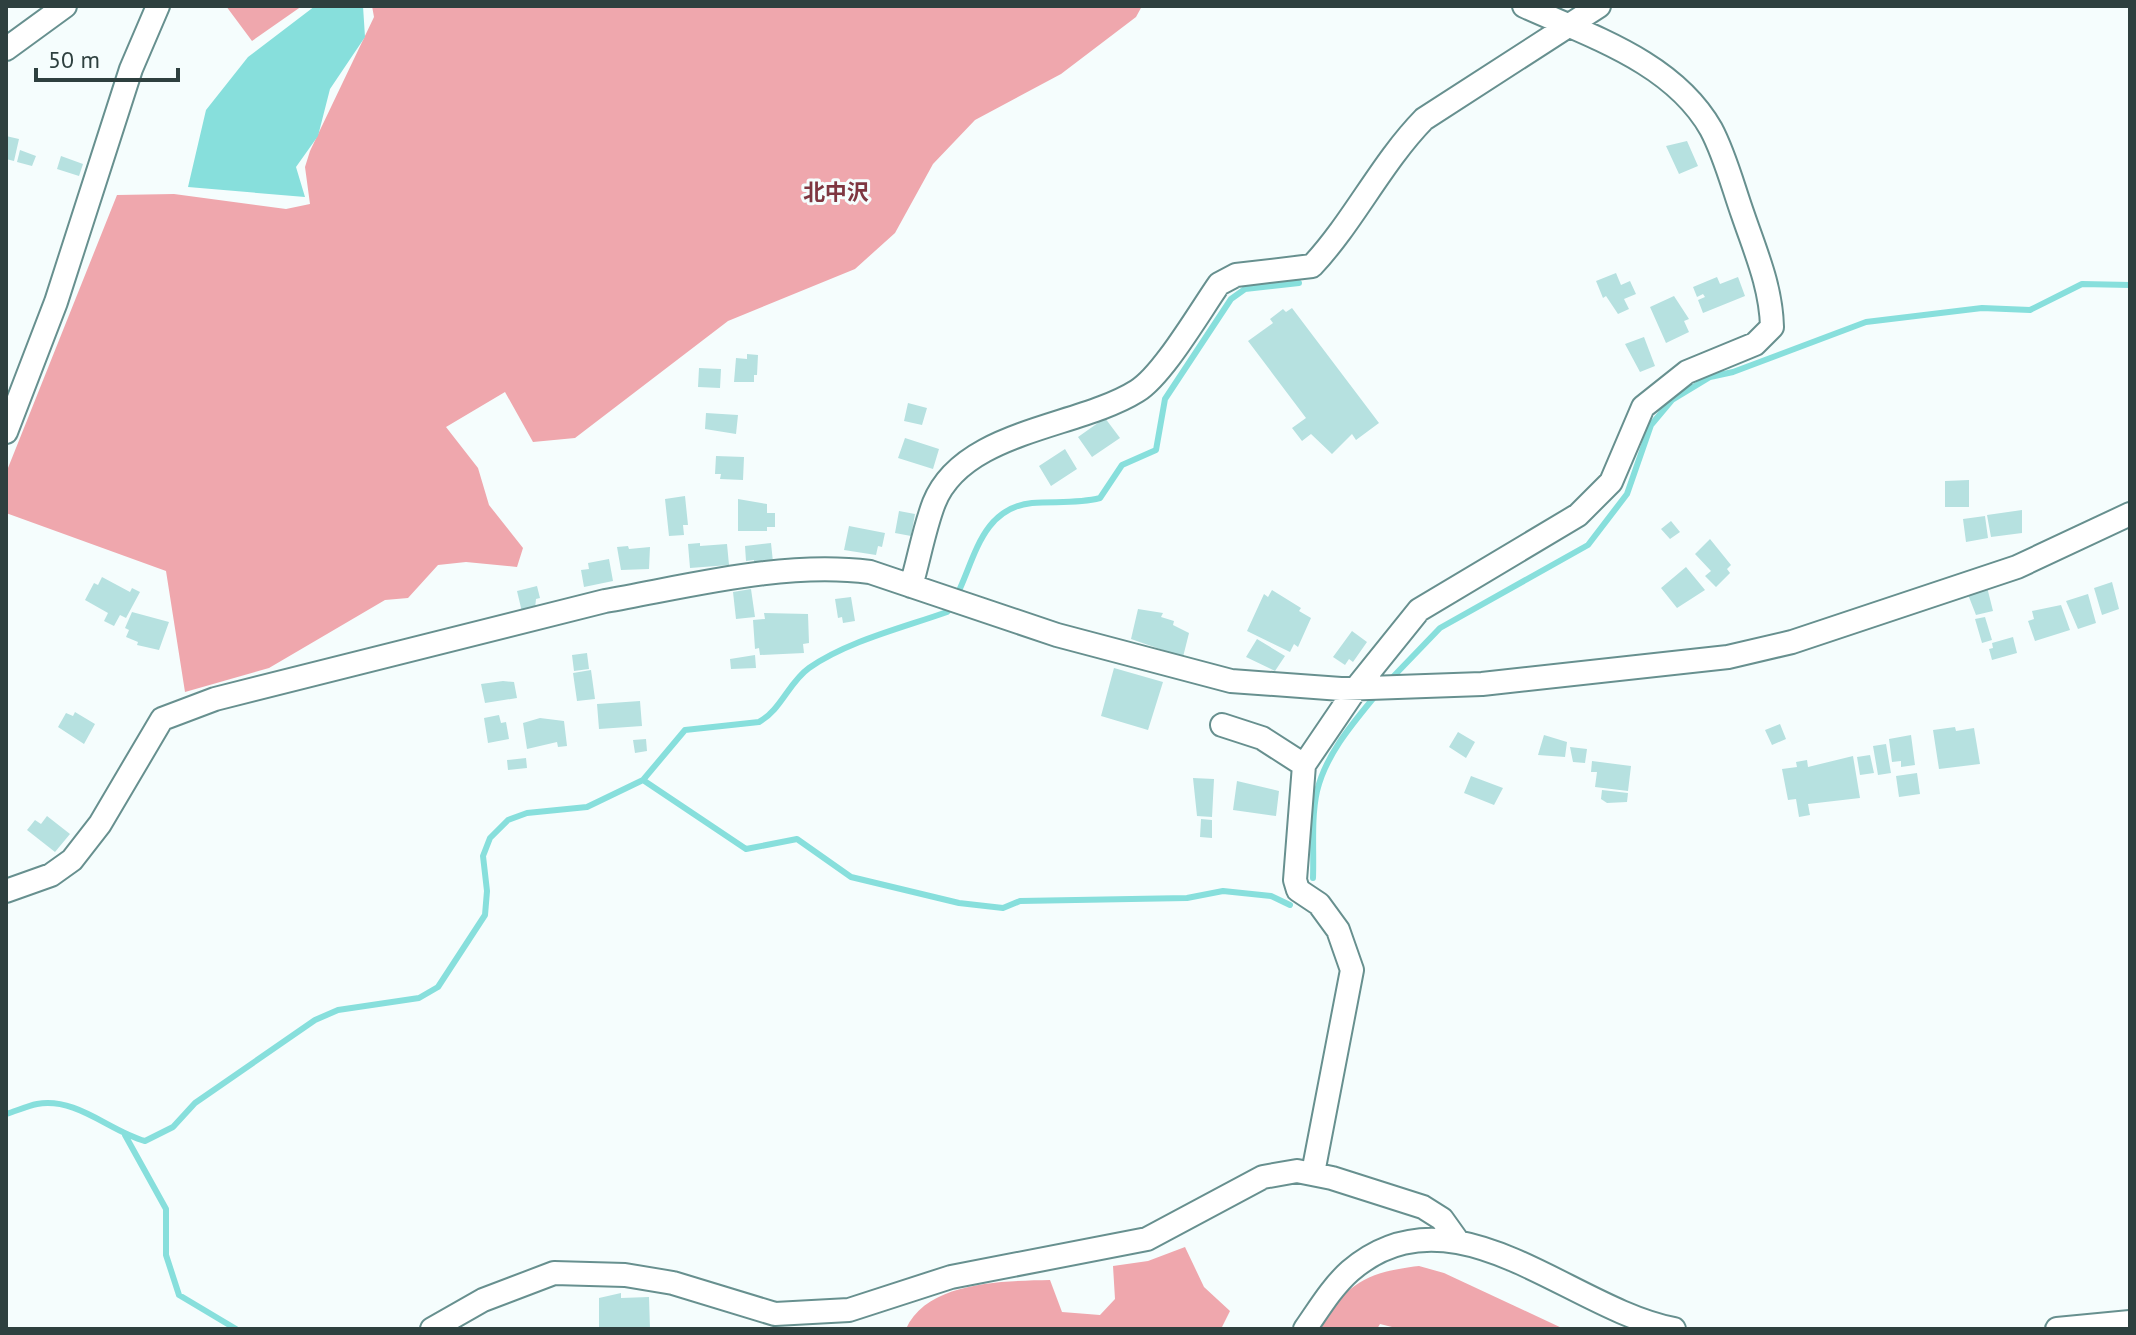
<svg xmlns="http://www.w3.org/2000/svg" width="2136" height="1335" font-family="'PT Sans','Noto Sans JP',sans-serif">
  <rect width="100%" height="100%" fill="#f5fdfd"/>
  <!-- forest -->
  <path fill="#efa7ad" d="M 226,6 L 302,6 L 252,41 Z
    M 372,6 L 1142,6 L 1136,17 L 1061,74 L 975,120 L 933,164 L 895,233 L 855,269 L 728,321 L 575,438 L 533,442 L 505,392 L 446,427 L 478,468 L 489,505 L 523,548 L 517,567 L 466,562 L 438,565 L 408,598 L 385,600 L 269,668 L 185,692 L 166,571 L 6,513 L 6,473 L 117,195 L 174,194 L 286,209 L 310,204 L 305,167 L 310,151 L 374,17 Z
    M 1185,1247 L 1204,1287 L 1230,1311 L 1221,1329 L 906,1329 C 927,1281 1004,1281 1050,1280 L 1062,1312 L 1100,1315 L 1115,1299 L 1113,1266 L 1148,1261 Z
    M 1419,1266 L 1444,1273 L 1564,1329 L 1400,1329 L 1380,1324 L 1377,1329 L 1313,1329 C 1350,1286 1359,1273 1419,1266 Z"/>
  <!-- water -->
  <path fill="#87dfdc" d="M 315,6 L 363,6 L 365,37 L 330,89 L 318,136 L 296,167 L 305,197 L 188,187 L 206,110 L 248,57 Z"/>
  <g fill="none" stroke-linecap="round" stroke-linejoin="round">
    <!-- stream -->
    <path stroke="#87dfdc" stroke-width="6" d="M 957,595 C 975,558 982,508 1032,503 C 1055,501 1077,504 1100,498 L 1122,465 L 1156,450 L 1165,399 L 1231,299 L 1245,289 L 1299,283
      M 1389,681 L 1440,628 L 1588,545 L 1627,494 L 1651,425 L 1672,400 L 1710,377 L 1733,372 L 1866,322 L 1982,308 L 2030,310 L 2082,284 L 2130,285
      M 643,780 L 746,849 L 797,839 L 851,877 L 959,903 L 1003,908 L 1020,901 L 1187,898 L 1223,891 L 1271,896 L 1290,905
      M 1313,878 C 1314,850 1311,818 1317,791 C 1326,754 1353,723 1376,695
      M 6,1114 C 16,1111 27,1106 37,1104 C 77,1097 109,1131 145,1141 L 173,1127 L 195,1103 L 315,1020 L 338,1010 L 419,998 L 438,987 L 485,915 L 487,891 L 483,856 L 490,838 L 508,820 L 527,813 L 587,807 L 643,780 L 685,730 L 759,722 C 781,710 789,682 809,668 C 848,641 902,628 947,612 L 953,605
      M 125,1135 L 166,1209 L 166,1255 L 179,1295 L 236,1329"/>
  </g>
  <!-- building -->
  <path fill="#b6e1e0" d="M 6,136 L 19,139 L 14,161 L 6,159 Z
    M 1687,141 L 1698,166 L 1679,174 L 1666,146 Z
    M 20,150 L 36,156 L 32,166 L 17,162 Z
    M 61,156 L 83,164 L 79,176 L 57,169 Z
    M 1616,273 L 1621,285 L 1630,281 L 1636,294 L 1624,299 L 1629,309 L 1618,314 L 1606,296 L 1603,298 L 1596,281 Z
    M 1717,277 L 1720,284 L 1738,277 L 1745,296 L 1703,313 L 1698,300 L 1705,297 L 1703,294 L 1697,297 L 1693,287 Z
    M 1674,296 L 1689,319 L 1684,321 L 1689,332 L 1666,343 L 1650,307 Z
    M 1292,308 L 1379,423 L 1356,440 L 1352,434 L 1332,454 L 1311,434 L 1302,441 L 1292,428 L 1306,418 L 1248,341 L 1273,323 L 1270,319 L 1283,309 L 1286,312 Z
    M 1644,337 L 1655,366 L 1640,372 L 1625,344 Z
    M 747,354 L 758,355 L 757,375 L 754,375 L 754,382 L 734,382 L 736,358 L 747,359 Z
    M 699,368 L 721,369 L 720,388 L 698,387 Z
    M 908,403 L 927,408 L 922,425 L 904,421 Z
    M 706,413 L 738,415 L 736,434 L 705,429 Z
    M 1105,418 L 1120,438 L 1092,457 L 1078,437 Z
    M 905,438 L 939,449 L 933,469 L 898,458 Z
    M 1065,449 L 1077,469 L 1051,486 L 1039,466 Z
    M 716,456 L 744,457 L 743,480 L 720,479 L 721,474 L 715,474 Z
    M 1969,480 L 1969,507 L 1945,507 L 1945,481 Z
    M 685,496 L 688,525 L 683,525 L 684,535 L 669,536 L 665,499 Z
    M 738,499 L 767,504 L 767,513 L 775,513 L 775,527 L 767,527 L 767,531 L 738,531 Z
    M 2022,510 L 2022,533 L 1991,537 L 1987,515 Z
    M 899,511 L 915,514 L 911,536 L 895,533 Z
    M 1985,516 L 1988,538 L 1966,542 L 1963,519 Z
    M 1671,521 L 1680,532 L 1670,539 L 1661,529 Z
    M 849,526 L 885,533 L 882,547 L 878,546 L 876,555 L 844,550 Z
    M 1710,539 L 1731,565 L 1727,569 L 1730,573 L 1716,587 L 1705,576 L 1711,571 L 1695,554 Z
    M 700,543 L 700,546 L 727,544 L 729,565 L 690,568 L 688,544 Z
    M 771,543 L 773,562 L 754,565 L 754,560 L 746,561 L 745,546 Z
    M 628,546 L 629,549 L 650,547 L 649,569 L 621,570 L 617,547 Z
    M 609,559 L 613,581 L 584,587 L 581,570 L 589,569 L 588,563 Z
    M 1686,567 L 1705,590 L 1677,608 L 1661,588 Z
    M 102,577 L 130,592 L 132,588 L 140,592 L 126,618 L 120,615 L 114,626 L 104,621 L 108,613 L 85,600 L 94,583 L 98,585 Z
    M 2112,582 L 2119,609 L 2102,615 L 2094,588 Z
    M 537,586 L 540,598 L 536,599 L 535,609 L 522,612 L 517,591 Z
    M 1987,587 L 1993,611 L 1976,615 L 1967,592 Z
    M 751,589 L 755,617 L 736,619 L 733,592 Z
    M 1272,590 L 1301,608 L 1299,611 L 1311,618 L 1298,647 L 1294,644 L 1290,652 L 1247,631 L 1264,594 L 1268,597 Z
    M 2088,594 L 2096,623 L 2078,629 L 2066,601 Z
    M 851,597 L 855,621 L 843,623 L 842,617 L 838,618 L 835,599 Z
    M 2061,605 L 2070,630 L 2035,641 L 2028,621 L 2034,619 L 2032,611 Z
    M 1138,609 L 1163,613 L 1161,617 L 1174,621 L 1173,625 L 1189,633 L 1183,657 L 1131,639 Z
    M 132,612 L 169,622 L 159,650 L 137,645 L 138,642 L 126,637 L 129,630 L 125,628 Z
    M 764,613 L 808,614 L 809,643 L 803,644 L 804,653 L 760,655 L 759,648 L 755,649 L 753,620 L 765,619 Z
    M 1985,617 L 1992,640 L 1982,643 L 1975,619 Z
    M 1352,631 L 1367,642 L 1353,662 L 1349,659 L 1345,665 L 1333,657 Z
    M 2013,637 L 2017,653 L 1992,660 L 1989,649 L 1993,648 L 1992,643 Z
    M 1257,639 L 1285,656 L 1275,671 L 1246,657 Z
    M 587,653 L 589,669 L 574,671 L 572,655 Z
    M 755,655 L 756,668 L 731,669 L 730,659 Z
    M 1114,668 L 1163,682 L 1148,730 L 1101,716 Z
    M 591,670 L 595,699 L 577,701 L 573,673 Z
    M 503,681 L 514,682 L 517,698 L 485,703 L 481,684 Z
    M 640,701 L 642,726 L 599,729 L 597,704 Z
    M 75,712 L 95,724 L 84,744 L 58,727 L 66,713 L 73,716 Z
    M 499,715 L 501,723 L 506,722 L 509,739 L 488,743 L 484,718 Z
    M 540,718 L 564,721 L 567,746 L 558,747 L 557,742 L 527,749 L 523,723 Z
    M 1780,724 L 1786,739 L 1772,745 L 1765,730 Z
    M 1955,727 L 1956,731 L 1974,728 L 1980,764 L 1939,769 L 1933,730 Z
    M 1458,732 L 1475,742 L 1466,758 L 1449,747 Z
    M 1544,735 L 1567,742 L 1565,757 L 1538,755 Z
    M 1911,735 L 1915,765 L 1901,767 L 1901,761 L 1892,762 L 1889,739 Z
    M 646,739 L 647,751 L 635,753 L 633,740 Z
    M 1886,744 L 1891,773 L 1878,775 L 1873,746 Z
    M 1570,747 L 1587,749 L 1585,763 L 1573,762 Z
    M 1870,755 L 1874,773 L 1860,775 L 1857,757 Z
    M 1853,756 L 1860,798 L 1808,804 L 1810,815 L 1799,817 L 1796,799 L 1788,800 L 1782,769 L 1797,767 L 1796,762 L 1807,760 L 1808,767 Z
    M 526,758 L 527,768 L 508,770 L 507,760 Z
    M 1592,761 L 1631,766 L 1628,791 L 1595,787 L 1597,772 L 1591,772 Z
    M 1917,773 L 1920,794 L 1899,797 L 1896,776 Z
    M 1471,776 L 1503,788 L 1494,805 L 1464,793 Z
    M 1193,778 L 1214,779 L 1212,817 L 1197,816 Z
    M 1237,781 L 1279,791 L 1276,816 L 1233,810 Z
    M 1602,790 L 1628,793 L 1627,802 L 1607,803 L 1601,799 Z
    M 47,816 L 70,834 L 55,852 L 27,830 L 35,820 L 41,824 Z
    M 1201,819 L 1212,820 L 1212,838 L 1200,837 Z
    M 621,1293 L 621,1298 L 649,1297 L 650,1329 L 599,1329 L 599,1298 Z"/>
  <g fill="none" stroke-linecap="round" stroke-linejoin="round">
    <!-- street casing -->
    <g stroke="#67908f" stroke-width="26">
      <path id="street" d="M 6,49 L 65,6
        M 6,432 L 56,302 L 131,69 L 158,6
        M 911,586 C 919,559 924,529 934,503 C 963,430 1078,428 1137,391 C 1163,375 1200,311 1219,284 L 1236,275 L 1312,266 C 1354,221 1381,163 1424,119 L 1599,6
        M 1222,725 L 1262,738 L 1304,765
        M 6,891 L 51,875 L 72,860 L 100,824 L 162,719 L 215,699 L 605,601 C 690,586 783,561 870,572 L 1057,635 L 1231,681 L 1341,689 L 1482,684 L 1728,657 L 1792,642 L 2017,567 L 2130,514
        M 1313,1173 L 1352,970 L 1338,930 L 1319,904 L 1298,890 L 1295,880 L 1304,765 L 1357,687 L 1419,610 L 1578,515 L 1611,482 L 1643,407 L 1687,372 L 1755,344 L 1772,327 C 1771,287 1756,253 1743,215 C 1733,187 1725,155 1711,129 C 1673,62 1590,36 1524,6
        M 432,1329 L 483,1300 L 554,1273 L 625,1275 L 673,1283 L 775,1314 L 849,1310 L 951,1277 L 1147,1239 L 1263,1177 L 1297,1171 L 1332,1178 L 1423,1207 L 1442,1219 L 1457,1240
        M 1305,1329 C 1319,1309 1332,1287 1350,1271 C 1454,1182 1569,1309 1674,1329
        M 2057,1329 L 2130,1322"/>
    </g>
    <!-- street -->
    <use href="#street" stroke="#fff" stroke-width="22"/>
  </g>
  <g text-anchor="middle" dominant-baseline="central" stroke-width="6" stroke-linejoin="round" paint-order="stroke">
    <!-- neighbourhood labels -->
    <g font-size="22" font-weight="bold" fill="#7e3640" stroke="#f5fdfd">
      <text x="836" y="192">北中沢</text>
    </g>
  </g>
  <!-- border -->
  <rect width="2136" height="1335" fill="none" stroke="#2e403f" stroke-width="16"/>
  <!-- scale -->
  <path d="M36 68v12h142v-12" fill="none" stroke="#2e403f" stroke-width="4"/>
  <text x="48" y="68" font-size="24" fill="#2e403f" stroke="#f5fdfd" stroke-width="6" paint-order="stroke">50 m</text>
</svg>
